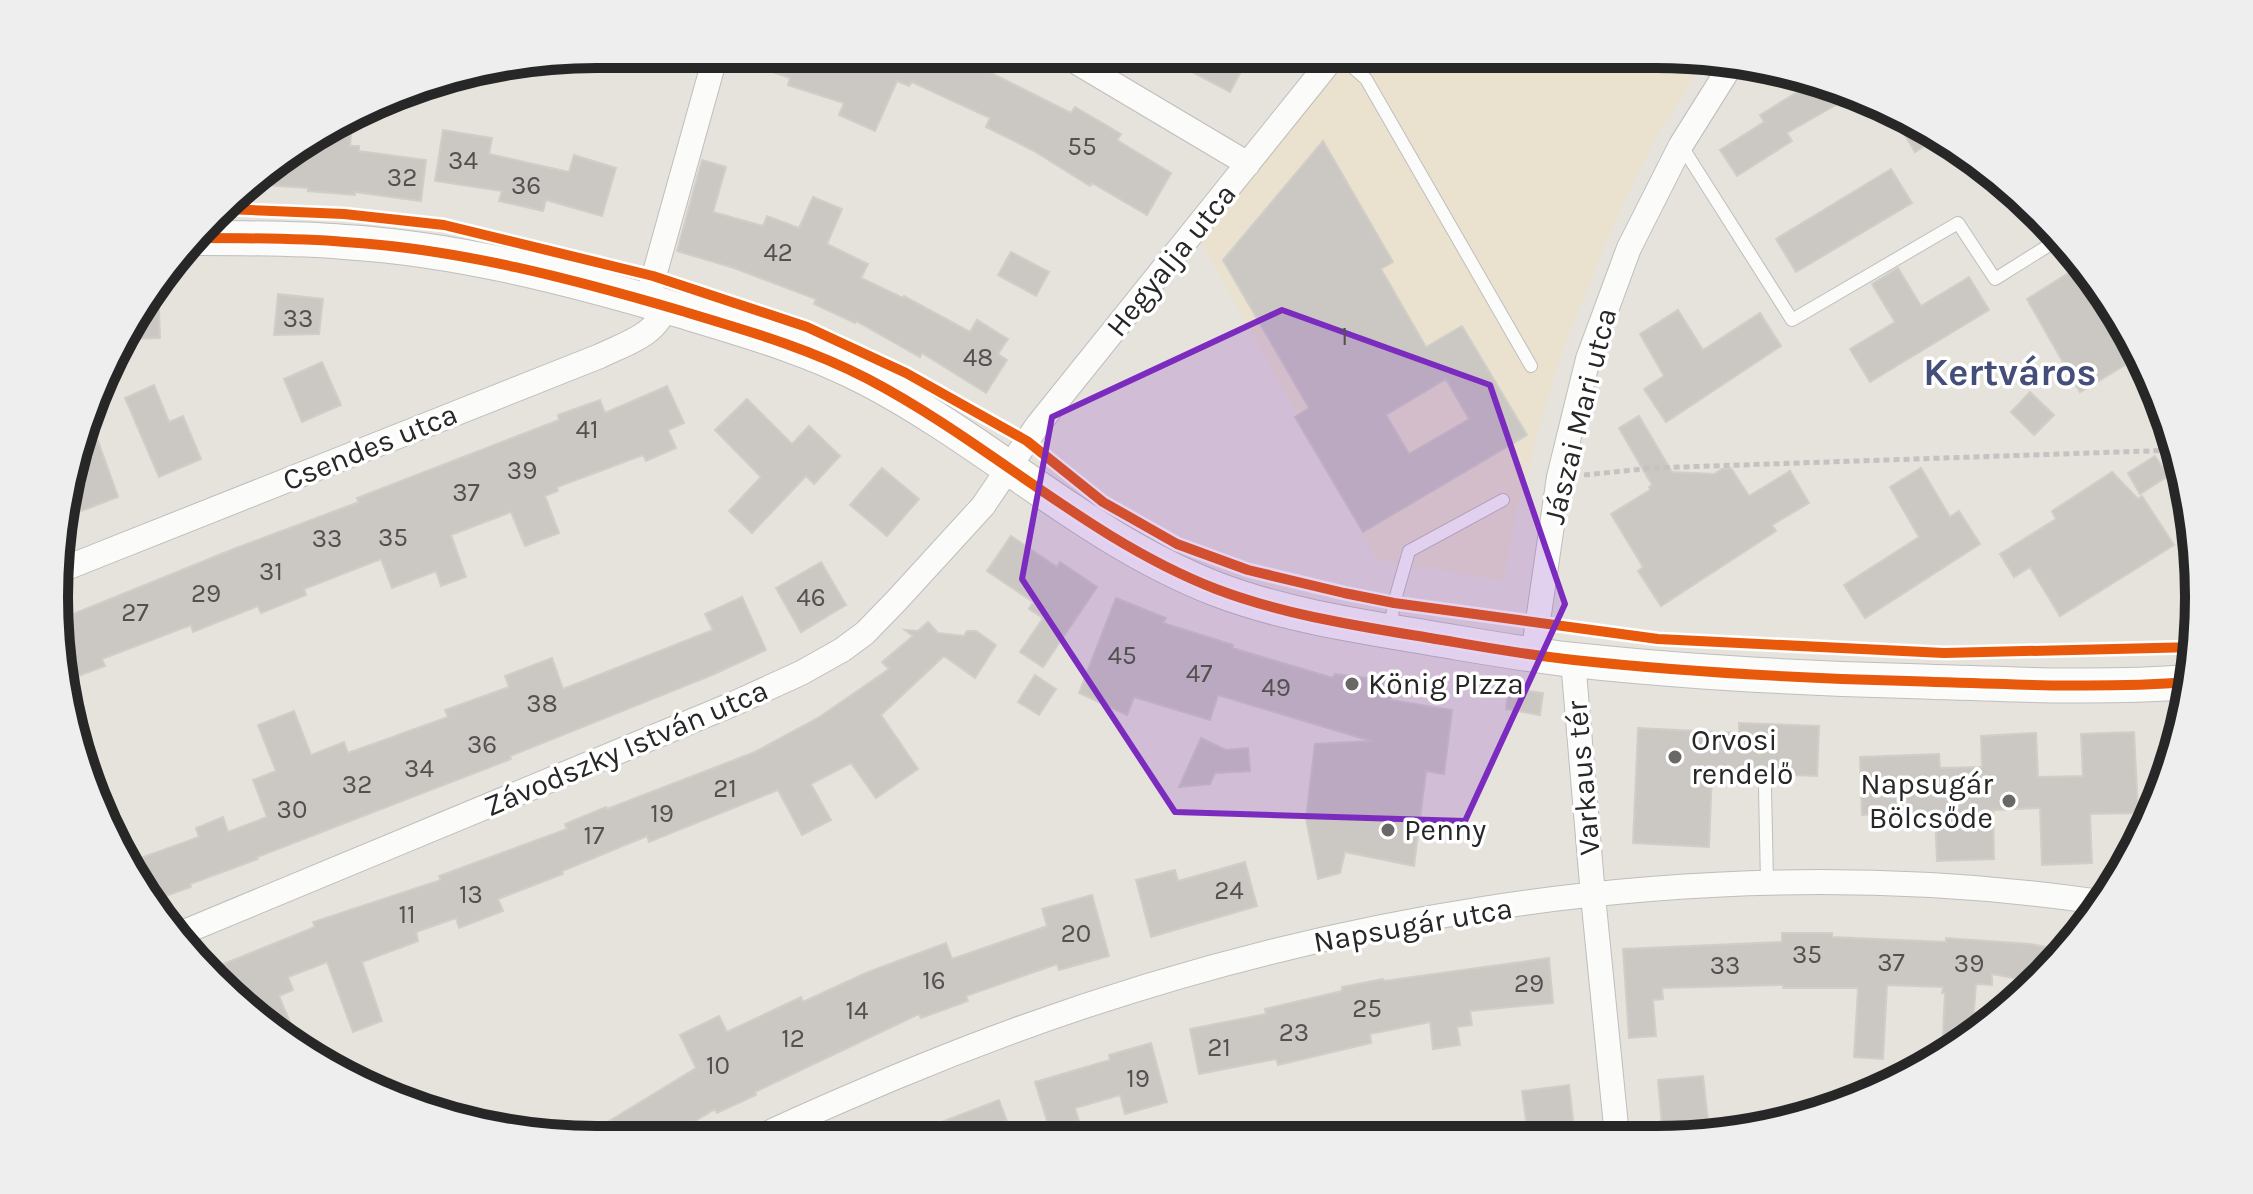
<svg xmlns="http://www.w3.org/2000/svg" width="2253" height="1194" font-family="Karla,sans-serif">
  <rect width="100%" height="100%" fill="#e6e2dc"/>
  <!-- education -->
  <path fill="#eae2cf" d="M 1353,55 L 1691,55 L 1706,58 L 1656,137 L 1606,241 L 1561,354 L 1523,484 L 1503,581 L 1377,560 L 1200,239 Z"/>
  <!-- building -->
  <path fill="#cbc8c3" stroke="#d1cec8" stroke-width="2" fill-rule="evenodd" d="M 731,54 L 954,54 L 1071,113 L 1075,107 L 1121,134 L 1117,140 L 1171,173 L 1147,215 L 1092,183 L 1090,186 L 1034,151 L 986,127 L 990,118 L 912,82 L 909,86 L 897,81 L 875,131 L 839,115 L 844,103 L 788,85 L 790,78 L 731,58 Z
    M 1160,55 L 1250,55 L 1230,92 Z
    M 1817,80 L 1831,85 L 1841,102 L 1787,133 L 1792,141 L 1737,176 L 1720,150 L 1764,122 L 1760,115 Z
    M 1888,107 L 1897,110 L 1939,137 L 1915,152 Z
    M 352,120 L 350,146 L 359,146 L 359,151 L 426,160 L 421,201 L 355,192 L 355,195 L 308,191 L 308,188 L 249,184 L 266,166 Z
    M 443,130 L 492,138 L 489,154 L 569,172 L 574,155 L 616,168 L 602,216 L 546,200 L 543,211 L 499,201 L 502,191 L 435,181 Z
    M 1323,141 L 1393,262 L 1381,269 L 1426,347 L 1462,326 L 1527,435 L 1363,532 L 1295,417 L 1309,408 L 1223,260 ZM 1446,379 L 1469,419 L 1409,454 L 1386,415 Z
    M 702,160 L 726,167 L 713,212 L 763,226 L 767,216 L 799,228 L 813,197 L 842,209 L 827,244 L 868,264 L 861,278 L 903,298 L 904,296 L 970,332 L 977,320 L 1008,339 L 998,354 L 1007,360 L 986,393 L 922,353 L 920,357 L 856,321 L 855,323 L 814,304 L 816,299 L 734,268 L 677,251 Z
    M 1891,169 L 1912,203 L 1796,272 L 1776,239 Z
    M 1011,252 L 1049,272 L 1036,296 L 998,275 Z
    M 2083,264 L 2126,326 L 2140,356 L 2080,392 L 2027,299 Z
    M 1898,268 L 1921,306 L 1969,277 L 1989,310 L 1870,382 L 1850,349 L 1895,322 L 1872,284 Z
    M 158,282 L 160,338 L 126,339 L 145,296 Z
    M 278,294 L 323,299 L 319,334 L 274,335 Z
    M 1678,310 L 1703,350 L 1760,313 L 1781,346 L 1666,422 L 1644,389 L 1664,376 L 1640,334 Z
    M 322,362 L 341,405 L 302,422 L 284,379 Z
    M 154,385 L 169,422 L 183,416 L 201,459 L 159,477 L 125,398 Z
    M 667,386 L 684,423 L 668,430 L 676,448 L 646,461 L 643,455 L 557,487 L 558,491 L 545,496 L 559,533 L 525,546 L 511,512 L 451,535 L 466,577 L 441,586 L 436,571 L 392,588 L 381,559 L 304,589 L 306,595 L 261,613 L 258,606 L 193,632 L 191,625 L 102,659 L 105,666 L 68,680 L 55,633 L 56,621 L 236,548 L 359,502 L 357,498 L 559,420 L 558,415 L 600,400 L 605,413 Z
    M 2030,392 L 2054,415 L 2034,435 L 2011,412 Z
    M 747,399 L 792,444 L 809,426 L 840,456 L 814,484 L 806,476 L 752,533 L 729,511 L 761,477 L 715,430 Z
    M 1639,416 L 1672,472 L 1714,474 L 1722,469 L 1731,468 L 1749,496 L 1790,471 L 1809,503 L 1772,525 L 1776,531 L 1661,606 L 1638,571 L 1643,567 L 1611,514 L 1650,490 L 1649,487 L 1652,485 L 1619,428 Z
    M 98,441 L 118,497 L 76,513 L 69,494 L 72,457 L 76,450 Z
    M 2155,456 L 2168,476 L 2140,494 L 2128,473 Z
    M 882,468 L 919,499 L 887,536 L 850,505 Z
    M 1921,468 L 1950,517 L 1959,511 L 1980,544 L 1865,618 L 1844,585 L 1919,537 L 1890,487 Z
    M 2112,472 L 2138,499 L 2142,496 L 2174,545 L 2060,616 L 2030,567 L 2014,577 L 2000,554 L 2056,519 L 2052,511 Z
    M 1011,536 L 1057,567 L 1060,562 L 1097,587 L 1043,667 L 1020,652 L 1043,618 L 1029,609 L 1033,602 L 987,571 Z
    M 821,562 L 846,605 L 801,632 L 776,588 Z
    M 742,597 L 766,650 L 712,675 L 510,756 L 511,759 L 257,857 L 258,859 L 190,884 L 191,887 L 154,900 L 143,881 L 135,860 L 199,837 L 196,828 L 223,817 L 228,832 L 267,817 L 253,780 L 276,771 L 258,725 L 294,711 L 311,755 L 344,742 L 348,753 L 448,717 L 445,710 L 509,687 L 505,676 L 552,658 L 563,689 L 713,630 L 705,614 Z
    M 1116,598 L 1166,618 L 1163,623 L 1233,645 L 1232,648 L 1333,678 L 1335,674 L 1392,681 L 1391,700 L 1452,710 L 1444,774 L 1426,771 L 1414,866 L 1345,852 L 1340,873 L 1318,879 L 1306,819 L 1315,744 L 1371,741 L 1218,695 L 1210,720 L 1134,697 L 1127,715 L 1079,693 Z
    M 928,622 L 938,633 L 964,636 L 967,631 L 976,631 L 996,645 L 975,678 L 944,656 L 881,715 L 918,769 L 876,798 L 851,763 L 811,784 L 831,820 L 802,835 L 778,790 L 649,842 L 647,836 L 562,871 L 563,874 L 498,899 L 503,911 L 459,928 L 456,918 L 416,932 L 418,941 L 362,962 L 382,1021 L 353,1032 L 327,962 L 288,977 L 293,990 L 279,996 L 301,1049 L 266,1028 L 257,1019 L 249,1000 L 240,1004 L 206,971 L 315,927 L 313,922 L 441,880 L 439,876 L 567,829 L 565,824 L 606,807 L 607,809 L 755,752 L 818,718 L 889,669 L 882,662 L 913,636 L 905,630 L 918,631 Z
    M 1035,675 L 1056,689 L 1039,715 L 1018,702 Z
    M 1509,688 L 1543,693 L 1540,715 L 1506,709 Z
    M 1739,723 L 1819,726 L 1817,776 L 1712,772 L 1709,847 L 1633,843 L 1638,728 L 1739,733 Z
    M 2134,732 L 2138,813 L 2090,814 L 2092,863 L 2042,865 L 2040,808 L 1993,810 L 1994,859 L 1937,861 L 1935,812 L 1862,815 L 1860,757 L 1939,754 L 1940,768 L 1982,767 L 1981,736 L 2036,733 L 2038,777 L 2083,776 L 2081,734 Z
    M 1201,738 L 1226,750 L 1248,748 L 1250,771 L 1215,773 L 1210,784 L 1179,787 Z
    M 1245,862 L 1257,906 L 1151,937 L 1136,880 L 1175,870 L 1178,881 Z
    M 1092,895 L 1109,956 L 1059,970 L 1057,964 L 966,996 L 968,1001 L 921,1018 L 919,1014 L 755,1092 L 756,1095 L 717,1113 L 715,1109 L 666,1139 L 580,1139 L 696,1068 L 680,1035 L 719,1016 L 727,1032 L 801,997 L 803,1002 L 868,972 L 946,943 L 952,959 L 1047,926 L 1042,909 Z
    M 1782,933 L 1832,933 L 1832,937 L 1946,942 L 1946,938 L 2030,944 L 2067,951 L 2035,982 L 1992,974 L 1992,985 L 1976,984 L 1972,1036 L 1942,1054 L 1945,993 L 1942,993 L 1943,987 L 1887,985 L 1883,1059 L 1854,1057 L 1858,988 L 1783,988 L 1783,985 L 1662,988 L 1663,999 L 1653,1000 L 1656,1036 L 1629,1038 L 1623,949 L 1782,942 Z
    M 1549,958 L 1553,1003 L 1470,1011 L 1472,1025 L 1457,1027 L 1460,1045 L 1433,1049 L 1430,1022 L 1370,1034 L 1371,1043 L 1278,1065 L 1276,1059 L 1199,1074 L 1190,1029 L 1266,1014 L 1265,1009 L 1342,991 L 1342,987 L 1383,979 L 1384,981 Z
    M 1151,1043 L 1167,1102 L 1125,1114 L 1120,1095 L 1075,1108 L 1084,1137 L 1052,1137 L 1035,1082 L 1110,1060 L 1109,1055 Z
    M 1703,1076 L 1708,1121 L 1662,1125 L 1658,1080 Z
    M 1569,1085 L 1575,1136 L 1528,1136 L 1522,1091 Z
    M 999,1100 L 1013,1137 L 905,1138 L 905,1136 Z"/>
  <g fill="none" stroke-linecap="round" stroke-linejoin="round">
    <!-- lane casing -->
    <g stroke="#bfbebe" stroke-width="14">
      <path id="lane" d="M 1339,55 L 1366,79 L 1531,366
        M 1681,145 L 1792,320 L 1958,223 L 1995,279 L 2062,237
        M 1390,630 L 1394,603 L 1409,551 L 1503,500
        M 1765,788 L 1767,882"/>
    </g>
    <!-- street casing -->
    <g stroke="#bfbebe" stroke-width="26">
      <path id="street" d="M 1063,54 L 1248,164
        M 647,301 L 716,54
        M 61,570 L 600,356 C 624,344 658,335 665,306
        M 1533,655 L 1559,477 L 1588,359 L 1629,248 L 1681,145 L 1733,62
        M 1573,660 L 1593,896 L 1617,1136
        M 177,935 L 733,704 L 801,673 L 842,650 L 865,633 L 897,600 L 983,506 L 1037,426 L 1335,55
        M 758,1138 C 801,1117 847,1098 891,1079 C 1268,920 1692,843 2100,902"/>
    </g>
    <!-- secondary casing -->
    <g stroke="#bfbebe" stroke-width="36">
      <path id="secondary" d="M 199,238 C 248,238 297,238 345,242 C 459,249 573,279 682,311 C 745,330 809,348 868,379 C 990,443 1088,539 1216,589 C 1284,615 1358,626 1430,638 C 1478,646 1526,655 1574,660 C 1685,672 1796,678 1908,681 C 2001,684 2096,689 2190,682"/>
    </g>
    <!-- path -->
    <path stroke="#c4c3c2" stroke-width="5" stroke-dasharray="6 4" stroke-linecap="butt" d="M 1584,475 L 1653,468 L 2177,450"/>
    <!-- lane -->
    <use href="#lane" stroke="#fbfbfa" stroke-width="12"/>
    <!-- street -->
    <use href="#street" stroke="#fbfbfa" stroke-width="24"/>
    <!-- secondary -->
    <use href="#secondary" stroke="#fbfbfa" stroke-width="34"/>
    <!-- cycleway casing -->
    <g stroke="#fff" stroke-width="15">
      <path id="cycleway" d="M 227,209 L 344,214 L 444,225 L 653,276 L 807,327 L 906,373 L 1027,441 L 1103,502 L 1177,544 L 1248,570 L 1344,593 L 1394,603 L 1658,639 L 1944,653 L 2196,647
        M 199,238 C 248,238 297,238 345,242 C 459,249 573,279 682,311 C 745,330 809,348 868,379 C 990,443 1088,539 1216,589 C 1284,615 1358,626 1430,638 C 1478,646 1526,655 1574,660 C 1685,672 1796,678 1908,681 C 2001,684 2096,689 2190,682"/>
    </g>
    <!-- cycleway -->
    <use href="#cycleway" stroke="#e8590c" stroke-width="10"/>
  </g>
  <!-- marked area -->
  <path fill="#7b2cbf" fill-opacity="0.2" stroke="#7b2cbf" stroke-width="6" stroke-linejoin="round" d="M 1282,310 L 1490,385 L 1565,604 L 1465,821 L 1175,812 L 1022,579 L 1052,417 Z"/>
  <!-- markers -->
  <g fill="#6a6866" stroke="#fff" stroke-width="3">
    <circle cx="1352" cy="684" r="8"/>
    <circle cx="1675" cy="757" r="8"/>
    <circle cx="2009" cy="801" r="8"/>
    <circle cx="1388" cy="830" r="8"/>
  </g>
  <g text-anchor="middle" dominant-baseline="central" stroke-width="7" stroke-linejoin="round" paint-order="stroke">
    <!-- number labels -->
    <g font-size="26" fill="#525150">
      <text x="1082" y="146">55</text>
      <text x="463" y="160">34</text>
      <text x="402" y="177">32</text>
      <text x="526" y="185">36</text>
      <text x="778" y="252">42</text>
      <text x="298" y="318">33</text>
      <text x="1344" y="336">1</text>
      <text x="978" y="357">48</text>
      <text x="587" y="429">41</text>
      <text x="522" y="470">39</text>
      <text x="466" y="492">37</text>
      <text x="393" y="537">35</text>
      <text x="327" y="538">33</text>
      <text x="271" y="571">31</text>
      <text x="206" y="593">29</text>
      <text x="811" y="597">46</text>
      <text x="135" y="612">27</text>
      <text x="1122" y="655">45</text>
      <text x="1199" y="673">47</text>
      <text x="1276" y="687">49</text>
      <text x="542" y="703">38</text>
      <text x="482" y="744">36</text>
      <text x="419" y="768">34</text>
      <text x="357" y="784">32</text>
      <text x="725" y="788">21</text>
      <text x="292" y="809">30</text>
      <text x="662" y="813">19</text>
      <text x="594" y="835">17</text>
      <text x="1229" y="890">24</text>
      <text x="471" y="894">13</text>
      <text x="407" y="914">11</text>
      <text x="1076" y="933">20</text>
      <text x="1807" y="954">35</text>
      <text x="1891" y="962">37</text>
      <text x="1969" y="963">39</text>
      <text x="1725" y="965">33</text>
      <text x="934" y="980">16</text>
      <text x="1529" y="983">29</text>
      <text x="1367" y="1008">25</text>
      <text x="857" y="1010">14</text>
      <text x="1294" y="1032">23</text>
      <text x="793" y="1038">12</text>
      <text x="1219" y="1047">21</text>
      <text x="718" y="1065">10</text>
      <text x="1138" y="1078">19</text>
    </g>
    <!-- street labels -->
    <g font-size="30" fill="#272727" stroke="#fff">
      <text transform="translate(1171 260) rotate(-51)">Hegyalja utca</text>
      <text transform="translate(1580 416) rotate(-76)">Jászai Mari utca</text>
      <text transform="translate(370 447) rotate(-22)">Csendes utca</text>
      <text transform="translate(626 748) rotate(-23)">Závodszky István utca</text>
      <text transform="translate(1583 778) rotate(-95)">Varkaus tér</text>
      <text transform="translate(1413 925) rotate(-10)">Napsugár utca</text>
    </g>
    <!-- poi labels -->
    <g font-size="30" fill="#272727" stroke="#fff" text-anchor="start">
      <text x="1368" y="684">König PIzza</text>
      <text x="1691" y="740">Orvosi<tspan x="1691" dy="34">rendelő</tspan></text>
      <text x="1993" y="784" text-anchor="end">Napsugár<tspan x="1993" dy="34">Bölcsőde</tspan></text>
      <text x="1404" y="830">Penny</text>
    </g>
    <!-- district labels -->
    <g font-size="38" font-weight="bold" fill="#454e79" stroke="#fff">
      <text x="2010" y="372">Kertváros</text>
    </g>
  </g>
  <!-- crop -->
  <path d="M0 0H2253V1194H0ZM597 68H1656A529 529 0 0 1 2185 597V597A529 529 0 0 1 1656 1126H597A529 529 0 0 1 68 597V597A529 529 0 0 1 597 68Z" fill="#eee" fill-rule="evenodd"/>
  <path fill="none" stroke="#272727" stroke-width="10" d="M597 68H1656A529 529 0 0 1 2185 597V597A529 529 0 0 1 1656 1126H597A529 529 0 0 1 68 597V597A529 529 0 0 1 597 68Z"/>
</svg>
